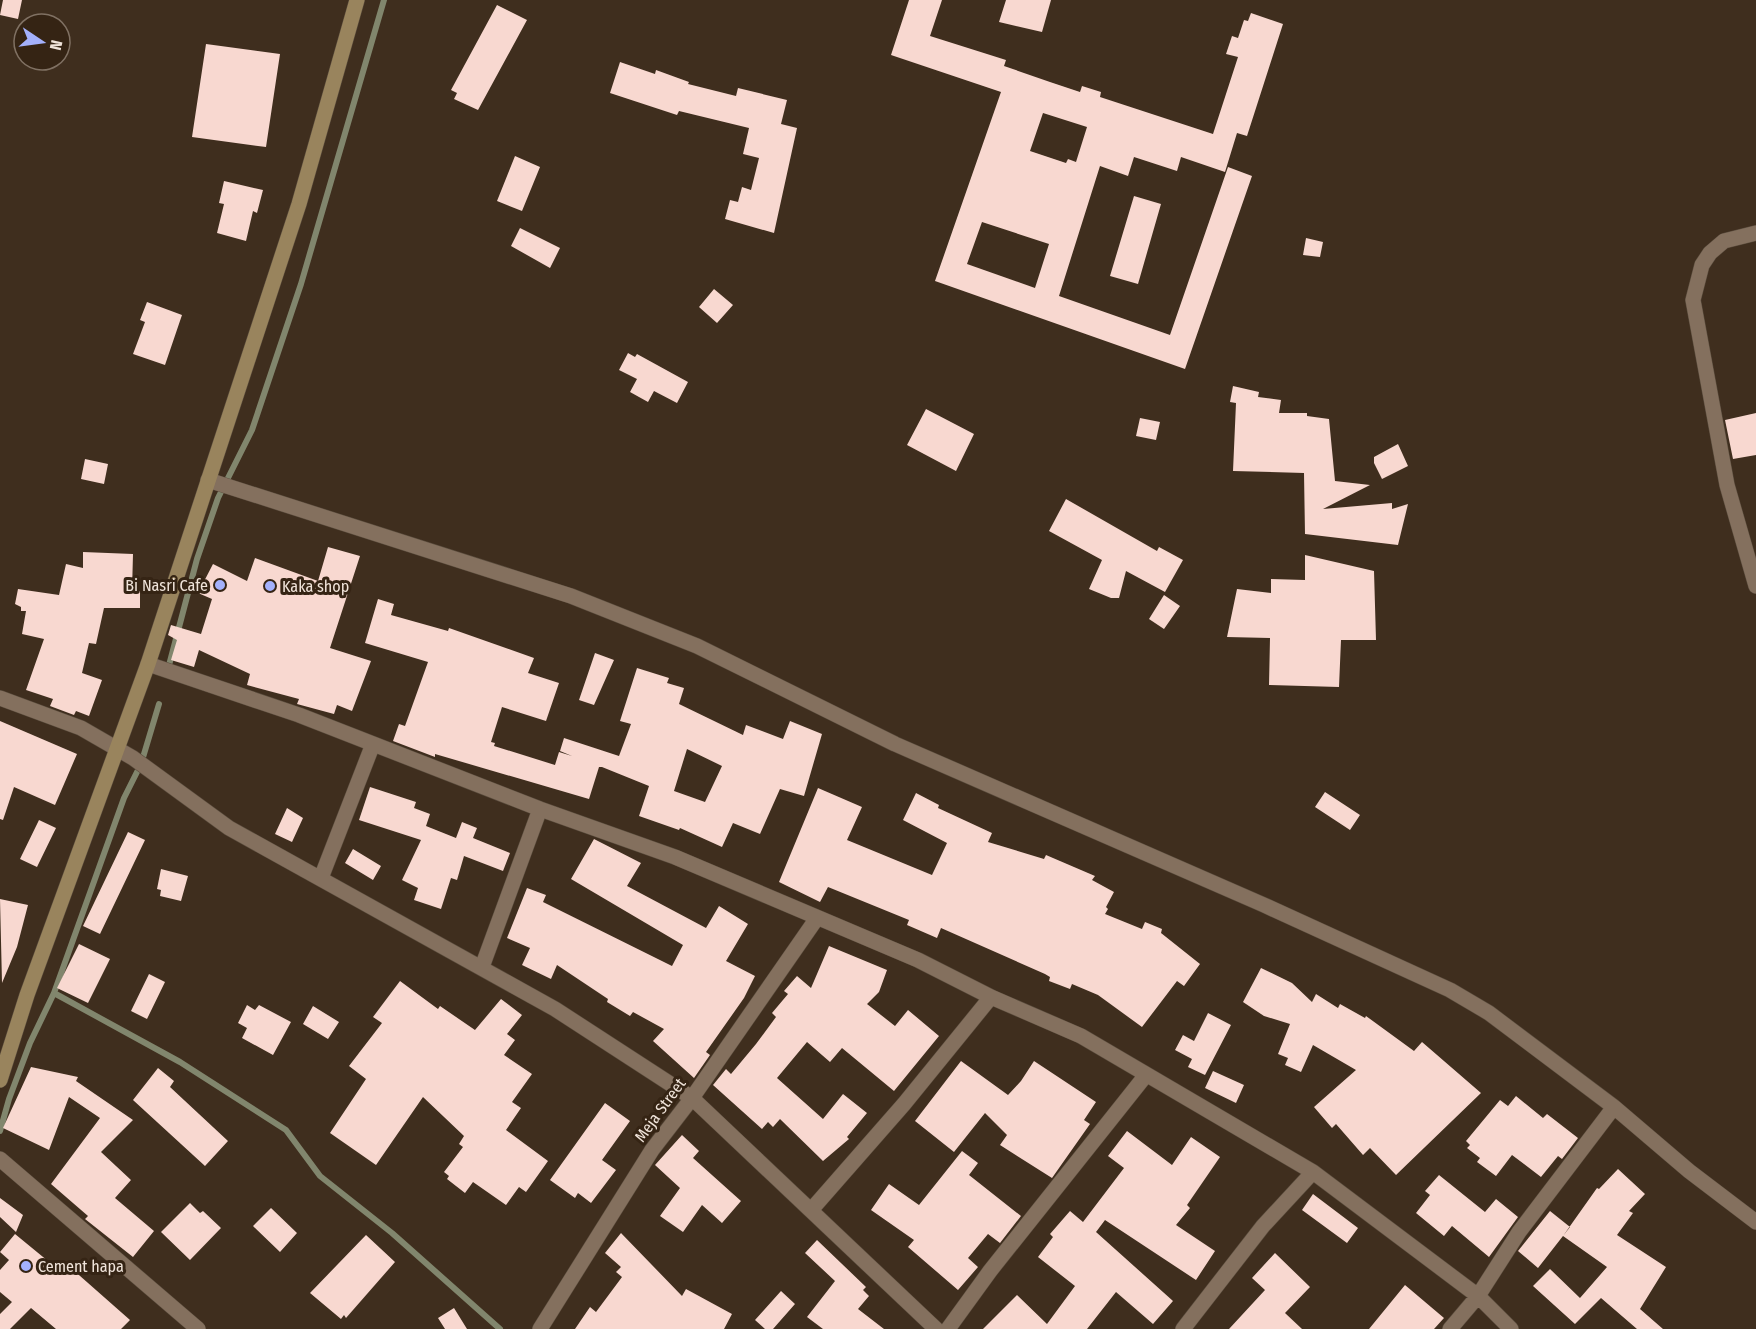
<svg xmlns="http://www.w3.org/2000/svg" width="1756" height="1329" font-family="'Fira Sans Condensed',sans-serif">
  <rect width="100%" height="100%" fill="#3f2e1e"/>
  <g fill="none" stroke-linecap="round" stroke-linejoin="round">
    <!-- stream -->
    <path stroke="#81866d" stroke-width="6" d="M 168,669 L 197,559 L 218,498 L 252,430 L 301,284 L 384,0
      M 54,993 L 180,1062 L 286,1130 L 320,1176 L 392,1233 L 500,1329
      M 0,1131 L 9,1099 L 30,1043 L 54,993 L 124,798 L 141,764 L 159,704"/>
  </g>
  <!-- building -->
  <path fill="#f8d8d0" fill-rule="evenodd" d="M 3,0 L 22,0 L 18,19 L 0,15 Z
    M 909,0 L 942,0 L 930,36 L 1006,60 L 1004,66 L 1050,82 L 1080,92 L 1082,86 L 1101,92 L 1100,97 L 1213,134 L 1238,57 L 1226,54 L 1232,36 L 1238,38 L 1244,20 L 1248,21 L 1251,13 L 1283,24 L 1247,136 L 1237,133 L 1225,172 L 1181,157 L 1177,171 L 1134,157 L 1128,176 L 1100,166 L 1059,296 L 1170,335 L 1228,167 L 1252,176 L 1185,369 L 935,281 L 1001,92 L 891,55 ZM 1043,113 L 1087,127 L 1076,162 L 1068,159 L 1066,163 L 1030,151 ZM 982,222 L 1049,244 L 1035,288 L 967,264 Z
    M 1006,0 L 1051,0 L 1042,32 L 999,22 Z
    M 497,5 L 527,20 L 478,110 L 454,99 L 457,93 L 451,90 Z
    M 206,44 L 280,54 L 266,147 L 192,137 Z
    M 620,62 L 655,74 L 656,70 L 689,82 L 688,84 L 736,96 L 738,88 L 787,100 L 781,124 L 797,128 L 774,233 L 725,219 L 730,200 L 738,202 L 742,187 L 751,190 L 759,158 L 743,154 L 749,128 L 679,111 L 677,115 L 610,93 Z
    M 515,156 L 540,167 L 522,211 L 497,201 Z
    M 224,181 L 263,190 L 257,213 L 253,211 L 246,241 L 217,233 L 224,204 L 219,203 Z
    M 1134,196 L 1161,204 L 1138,284 L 1110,276 Z
    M 520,228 L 560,248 L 550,268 L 511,246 Z
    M 1306,238 L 1323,242 L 1320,257 L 1303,255 Z
    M 714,289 L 733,305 L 717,323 L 699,307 Z
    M 147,302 L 182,315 L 165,365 L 133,354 L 145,322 L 140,320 Z
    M 628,353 L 635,357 L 637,354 L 688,382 L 677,403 L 654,391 L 648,402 L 630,392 L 637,379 L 619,370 Z
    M 1233,386 L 1259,392 L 1258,397 L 1281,400 L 1279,413 L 1307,413 L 1307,416 L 1329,419 L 1335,481 L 1370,485 L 1323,509 L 1392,503 L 1392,509 L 1408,504 L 1398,545 L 1305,534 L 1304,473 L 1233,471 L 1236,403 L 1230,402 Z
    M 926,409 L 974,434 L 956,471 L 907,445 Z
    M 1756,413 L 1756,455 L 1733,459 L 1725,420 Z
    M 1140,418 L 1160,422 L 1156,440 L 1136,436 Z
    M 1398,444 L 1408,466 L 1382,479 L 1374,463 L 1374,457 Z
    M 85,459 L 108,464 L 104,484 L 81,479 Z
    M 1066,499 L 1157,551 L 1159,547 L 1183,560 L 1165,592 L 1126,571 L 1119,598 L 1111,598 L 1089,589 L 1102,560 L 1049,531 Z
    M 328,547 L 360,556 L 330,648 L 371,661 L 352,711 L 337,705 L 334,714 L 297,704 L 299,699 L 247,685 L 250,674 L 199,650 L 194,667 L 171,660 L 177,640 L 168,635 L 171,625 L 201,634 L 212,599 L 198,593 L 213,564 L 247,581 L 255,558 L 318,581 Z
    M 83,552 L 133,554 L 132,591 L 140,591 L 140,608 L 104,608 L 96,644 L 89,643 L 82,673 L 102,680 L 89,716 L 76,711 L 74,715 L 50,706 L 53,699 L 26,690 L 44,639 L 22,634 L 26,611 L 21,611 L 21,607 L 15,604 L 18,589 L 59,595 L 66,564 L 83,568 Z
    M 1305,555 L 1374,571 L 1376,640 L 1341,640 L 1339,687 L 1269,685 L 1270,638 L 1227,637 L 1237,589 L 1271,593 L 1271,579 L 1305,580 Z
    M 1164,595 L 1180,606 L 1164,629 L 1149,619 Z
    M 378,599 L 394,604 L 391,615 L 448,631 L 449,628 L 534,658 L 528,673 L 559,683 L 546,721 L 502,707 L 491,742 L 495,743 L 494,746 L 555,765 L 559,752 L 572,756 L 560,751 L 564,738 L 619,756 L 631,724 L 620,721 L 637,668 L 669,678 L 667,683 L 684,688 L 679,704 L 743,735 L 746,725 L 783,739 L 790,721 L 822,734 L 804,796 L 780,789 L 760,834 L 733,823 L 722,847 L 680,828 L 679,830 L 639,816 L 649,786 L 602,767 L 599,767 L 589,799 L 435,754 L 435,757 L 393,741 L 399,724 L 405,726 L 428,662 L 365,643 ZM 687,749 L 722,766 L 705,802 L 674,791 Z
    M 595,653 L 614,660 L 594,705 L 579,700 Z
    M 0,721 L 77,754 L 55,805 L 14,787 L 3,820 L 0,819 Z
    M 370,787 L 416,802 L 414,808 L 430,814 L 426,826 L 456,838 L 462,822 L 477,828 L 473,838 L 510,853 L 503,871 L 464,856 L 457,880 L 451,878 L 441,909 L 414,900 L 418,888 L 402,880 L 421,840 L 359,820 Z
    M 818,788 L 862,807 L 847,840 L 932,875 L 947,843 L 903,820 L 916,793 L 939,805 L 938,808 L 992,833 L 988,842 L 1044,859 L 1046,855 L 1095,876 L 1092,880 L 1114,892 L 1106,907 L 1108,909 L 1105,914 L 1142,929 L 1145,922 L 1162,929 L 1161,933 L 1200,964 L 1184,986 L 1177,981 L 1142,1027 L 1098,995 L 1072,984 L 1070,989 L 1049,981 L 1050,977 L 1045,974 L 941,928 L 937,938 L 907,925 L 909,920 L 828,887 L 820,902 L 779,882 Z
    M 1325,792 L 1360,815 L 1350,830 L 1315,807 Z
    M 287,808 L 303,818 L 292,842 L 275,834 Z
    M 39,820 L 56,828 L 37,867 L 20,859 Z
    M 128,832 L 145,840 L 100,934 L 83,926 Z
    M 594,839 L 641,863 L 627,886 L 706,928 L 719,906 L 748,924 L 726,961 L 755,976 L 744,998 L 706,1052 L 710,1055 L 694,1078 L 653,1041 L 664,1029 L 633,1012 L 630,1016 L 607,1002 L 608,999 L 557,965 L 551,979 L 522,965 L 530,948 L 507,938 L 527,888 L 546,895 L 543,902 L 672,966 L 683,945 L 571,879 Z
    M 353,849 L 381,866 L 373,880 L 345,863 Z
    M 161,869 L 188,876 L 181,901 L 160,896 L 161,890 L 157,889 Z
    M 0,899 L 28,905 L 17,947 L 2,983 Z
    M 79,944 L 110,959 L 88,1003 L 57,988 Z
    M 829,946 L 887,970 L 879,992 L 867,1004 L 895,1026 L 908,1010 L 939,1036 L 894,1091 L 842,1048 L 830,1062 L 807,1042 L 777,1078 L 823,1119 L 843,1094 L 867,1113 L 847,1137 L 849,1139 L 823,1161 L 780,1119 L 773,1127 L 768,1122 L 762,1129 L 713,1085 L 726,1069 L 731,1074 L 756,1044 L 776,1017 L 772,1013 L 788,994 L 784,991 L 797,976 L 811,988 Z
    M 1261,968 L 1292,983 L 1312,1002 L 1316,994 L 1338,1008 L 1340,1004 L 1365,1018 L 1366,1016 L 1414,1051 L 1422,1042 L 1481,1093 L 1396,1175 L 1370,1148 L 1363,1155 L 1336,1124 L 1332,1128 L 1314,1107 L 1356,1070 L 1313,1045 L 1301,1072 L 1285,1065 L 1288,1058 L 1278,1054 L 1290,1024 L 1264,1016 L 1243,1002 Z
    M 149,974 L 165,982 L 147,1019 L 131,1011 Z
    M 400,981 L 438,1009 L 440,1006 L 475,1030 L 501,999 L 522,1015 L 507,1034 L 515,1040 L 504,1055 L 532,1074 L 512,1102 L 521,1108 L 506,1130 L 548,1161 L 526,1192 L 519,1187 L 506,1205 L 473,1182 L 465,1193 L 447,1179 L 449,1176 L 444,1172 L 463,1147 L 459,1144 L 464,1136 L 423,1097 L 376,1165 L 330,1133 L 366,1079 L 349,1066 L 382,1023 L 373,1017 Z
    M 247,1005 L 255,1010 L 259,1005 L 291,1022 L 273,1055 L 242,1038 L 247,1028 L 238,1023 Z
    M 313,1006 L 339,1022 L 328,1039 L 303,1024 Z
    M 1208,1013 L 1231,1025 L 1205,1075 L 1188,1067 L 1192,1059 L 1175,1050 L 1183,1035 L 1194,1041 Z
    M 961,1061 L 1008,1095 L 1021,1081 L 1034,1061 L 1096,1102 L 1084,1120 L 1090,1124 L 1052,1178 L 1000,1145 L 1007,1135 L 985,1113 L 954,1152 L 915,1121 Z
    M 31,1067 L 78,1077 L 76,1081 L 133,1120 L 101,1152 L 131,1180 L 115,1198 L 154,1231 L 133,1257 L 85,1219 L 88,1216 L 51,1184 L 100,1118 L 69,1097 L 49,1150 L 3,1128 Z
    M 158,1068 L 174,1081 L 170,1087 L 228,1141 L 205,1166 L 133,1100 Z
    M 1213,1071 L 1244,1085 L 1236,1103 L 1205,1088 Z
    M 1516,1096 L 1543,1118 L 1547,1114 L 1578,1138 L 1562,1159 L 1558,1156 L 1541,1177 L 1512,1155 L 1496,1176 L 1477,1162 L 1480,1158 L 1467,1148 L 1470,1145 L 1466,1141 L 1500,1100 L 1508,1106 Z
    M 605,1103 L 630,1121 L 602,1160 L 616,1170 L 591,1203 L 578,1193 L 575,1198 L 550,1180 Z
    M 1127,1131 L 1172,1165 L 1191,1137 L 1220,1157 L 1187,1205 L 1190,1208 L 1176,1225 L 1215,1251 L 1196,1280 L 1105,1220 L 1096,1232 L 1173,1301 L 1153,1324 L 1116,1292 L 1087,1329 L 983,1329 L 1017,1295 L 1047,1324 L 1075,1286 L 1038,1257 L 1053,1237 L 1050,1234 L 1070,1211 L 1083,1222 L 1124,1168 L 1108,1156 Z
    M 682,1135 L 699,1151 L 693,1158 L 741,1201 L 722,1223 L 702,1205 L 683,1232 L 660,1216 L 680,1188 L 655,1165 Z
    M 962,1151 L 978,1163 L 969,1175 L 1021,1216 L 1000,1243 L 988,1234 L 968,1258 L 978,1267 L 958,1290 L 908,1247 L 914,1240 L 871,1210 L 889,1184 L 919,1205 Z
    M 1618,1169 L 1645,1194 L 1629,1211 L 1633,1213 L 1617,1235 L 1666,1267 L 1640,1309 L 1663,1329 L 1637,1329 L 1601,1298 L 1575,1324 L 1533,1286 L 1550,1269 L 1580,1298 L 1607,1267 L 1563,1236 L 1597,1188 L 1599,1189 Z
    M 1439,1175 L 1485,1212 L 1496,1199 L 1518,1217 L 1489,1257 L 1452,1226 L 1444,1236 L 1416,1213 L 1430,1195 L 1425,1191 Z
    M 1313,1194 L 1358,1228 L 1347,1243 L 1302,1210 Z
    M 0,1198 L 23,1215 L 16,1232 L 0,1217 Z
    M 190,1203 L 200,1213 L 203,1211 L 221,1228 L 190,1260 L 161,1232 Z
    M 271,1208 L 297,1233 L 280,1252 L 253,1226 Z
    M 1550,1211 L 1570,1227 L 1538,1268 L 1518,1251 Z
    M 621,1233 L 682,1296 L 686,1289 L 732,1314 L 724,1329 L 575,1329 L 590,1307 L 596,1312 L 622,1277 L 616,1272 L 621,1267 L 605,1253 Z
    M 15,1234 L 65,1275 L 71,1268 L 130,1320 L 121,1329 L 56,1329 L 31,1308 L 10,1329 L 0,1329 L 0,1314 L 12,1302 L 0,1292 L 0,1270 L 9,1260 L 0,1252 Z
    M 366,1235 L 395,1262 L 346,1318 L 344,1315 L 341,1319 L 310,1293 Z
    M 817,1240 L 866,1287 L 863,1290 L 869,1296 L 858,1309 L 884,1329 L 823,1329 L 807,1317 L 835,1281 L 805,1253 Z
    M 1275,1253 L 1310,1287 L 1285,1313 L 1302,1329 L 1229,1329 L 1265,1290 L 1252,1278 Z
    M 1405,1285 L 1444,1318 L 1434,1329 L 1369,1329 Z
    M 781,1291 L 795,1304 L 773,1329 L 765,1329 L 755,1320 Z
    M 454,1308 L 467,1329 L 445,1329 L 438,1318 Z"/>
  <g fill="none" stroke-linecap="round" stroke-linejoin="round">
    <!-- street casing -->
    <g stroke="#5a4c3d" stroke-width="16">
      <path id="street" d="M 1756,233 L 1724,241 L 1710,253 L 1702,265 L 1693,300 L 1727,485 L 1756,586
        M 208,480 L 571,596 L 697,646 L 895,744 L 1264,905 L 1450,990 L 1489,1013 L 1614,1107 L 1689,1171 L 1756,1222
        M 148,664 L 299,715 L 540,809 L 675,857 L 918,960 L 991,997 L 1081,1036 L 1313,1172 L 1478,1296 L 1511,1329
        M 0,698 L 81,728 L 133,758 L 229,828 L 555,1009 L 692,1098 L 936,1329
        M 321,878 L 373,744
        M 482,967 L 540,809
        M 0,1159 L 198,1329
        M 812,1209 L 904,1104 L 991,997
        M 540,1329 L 652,1150 L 692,1098 L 817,918
        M 948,1329 L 990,1271 L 1146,1075
        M 1183,1329 L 1263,1226 L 1313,1172
        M 1450,1329 L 1478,1296 L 1519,1232 L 1614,1107"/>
    </g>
    <!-- secondary casing -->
    <g stroke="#5a4c3d" stroke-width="16">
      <path id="secondary" d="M 0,1080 L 27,995 L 148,664 L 299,204 L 357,0"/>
    </g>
    <!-- street -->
    <use href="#street" stroke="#84705e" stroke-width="15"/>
    <!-- secondary -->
    <use href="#secondary" stroke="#99845d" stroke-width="15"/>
  </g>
  <!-- markers -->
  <g fill="#a4b1fc" stroke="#352414" stroke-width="2">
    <circle cx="220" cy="585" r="6"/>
    <circle cx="270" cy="586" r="6"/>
    <circle cx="26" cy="1266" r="6"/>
  </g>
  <g text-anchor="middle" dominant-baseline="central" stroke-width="6" stroke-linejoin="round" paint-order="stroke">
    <!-- poi labels -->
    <g font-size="16" fill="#f0e4da" stroke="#352414" text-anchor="start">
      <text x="208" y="585" text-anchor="end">Bi Nasri Cafe</text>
      <text x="282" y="586">Kaka shop</text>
      <text x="38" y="1266">Cement hapa</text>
    </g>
    <!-- street labels -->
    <g font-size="16" fill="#f0e4da" stroke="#352414">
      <text transform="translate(660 1110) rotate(-54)">Meja Street</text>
    </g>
  </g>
  <!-- north arrow -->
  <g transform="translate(42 42) rotate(103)"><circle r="28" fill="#352414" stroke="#807163" stroke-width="1.5"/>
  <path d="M0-4.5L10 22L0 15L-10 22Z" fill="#a4b1fc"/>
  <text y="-9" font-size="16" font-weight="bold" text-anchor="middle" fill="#f0e4da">N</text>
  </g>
</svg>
